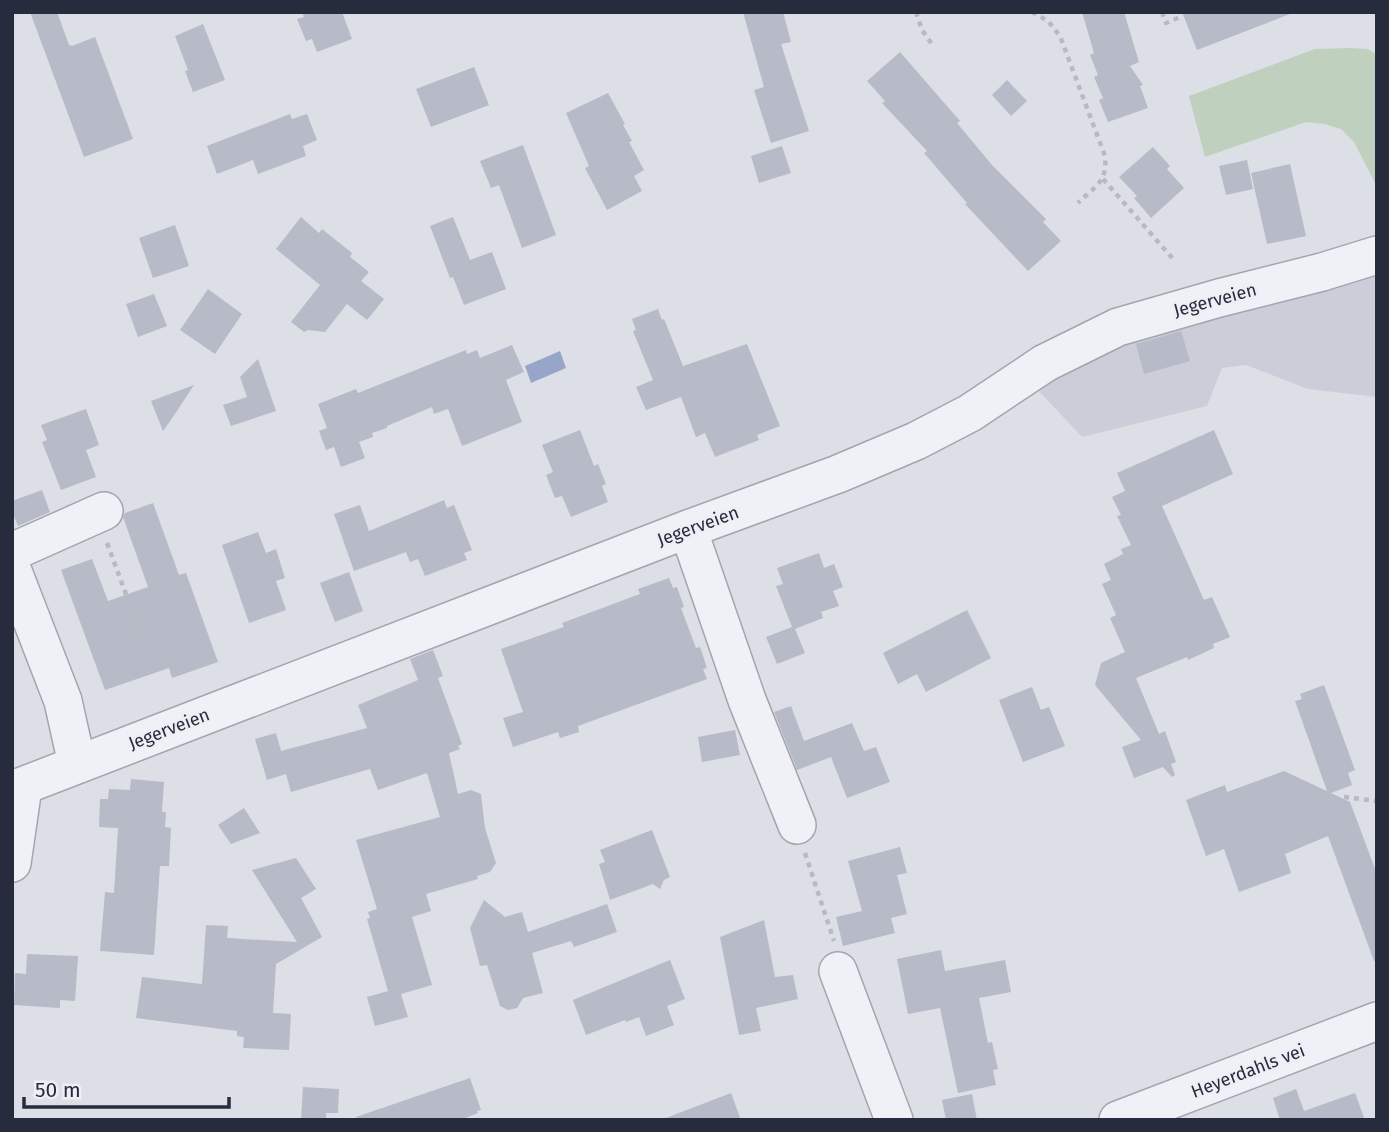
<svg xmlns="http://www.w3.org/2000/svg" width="1389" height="1132" font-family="'Fira Sans',sans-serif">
  <rect width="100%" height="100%" fill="#dddfe7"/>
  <!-- built -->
  <path fill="#cbced9" d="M 1377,274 L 1377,397 L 1308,389 L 1246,365 L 1222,368 L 1207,406 L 1082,437 L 1036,388 L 1089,352 Z"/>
  <!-- green -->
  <path fill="#bfd1be" d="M 1350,48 L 1368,49 L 1377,55 L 1377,187 L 1354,142 L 1341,129 L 1324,124 L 1306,122 L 1205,157 L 1189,96 L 1315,49 Z"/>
  <!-- water -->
  <path fill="#97a6c8" d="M 560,351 L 566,368 L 531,383 L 525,366 Z"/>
  <!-- building -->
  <path fill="#b7bac7" d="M 30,12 L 57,12 L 69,45 L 72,46 L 95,37 L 133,139 L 84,157 Z
    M 302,12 L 342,12 L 352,39 L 317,52 L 312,39 L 306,41 L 297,19 L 304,17 Z
    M 743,12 L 783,12 L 791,42 L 781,44 L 809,131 L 771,143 L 754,90 L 764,87 Z
    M 1082,12 L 1124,12 L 1139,62 L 1130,66 L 1143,85 L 1140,86 L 1148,108 L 1108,122 L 1099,100 L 1103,98 L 1094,77 L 1098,75 L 1090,55 L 1094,53 Z
    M 1182,12 L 1289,12 L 1290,14 L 1197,50 Z
    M 203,24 L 225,80 L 193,92 L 185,71 L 188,70 L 175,36 Z
    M 900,52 L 960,121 L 957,123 L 992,165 L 1046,219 L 1043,222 L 1061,241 L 1028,271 L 965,204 L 967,203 L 924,153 L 927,151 L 882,103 L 885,101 L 867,81 Z
    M 474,67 L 489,105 L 431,127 L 416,89 Z
    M 1007,80 L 1027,101 L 1011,116 L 992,95 Z
    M 608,93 L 625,124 L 623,125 L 632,141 L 629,142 L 644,170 L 634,176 L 642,191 L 607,210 L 585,168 L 589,166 L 566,113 Z
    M 290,114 L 292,119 L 307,114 L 317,140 L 303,146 L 306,156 L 258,174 L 253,160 L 217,174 L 207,146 Z
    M 523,145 L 556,235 L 522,248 L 499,185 L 491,188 L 480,161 Z
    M 782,146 L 791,173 L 759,183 L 751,156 Z
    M 1153,147 L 1170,166 L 1167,169 L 1184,188 L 1151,218 L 1134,198 L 1137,196 L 1119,177 Z
    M 1247,160 L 1253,189 L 1226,195 L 1219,166 Z
    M 1290,164 L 1306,236 L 1267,244 L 1251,173 Z
    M 301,217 L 319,233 L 322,229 L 352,253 L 350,257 L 369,272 L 361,281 L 384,299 L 367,320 L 347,304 L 325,332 L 308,330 L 304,332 L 291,322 L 320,285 L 276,249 Z
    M 453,217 L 470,260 L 492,252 L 506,289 L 464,305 L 453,277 L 450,278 L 430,226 Z
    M 175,225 L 189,266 L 153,278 L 139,238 Z
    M 208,289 L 242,314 L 215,354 L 180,330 Z
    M 154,294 L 167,326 L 138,337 L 126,304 Z
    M 658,309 L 662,320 L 664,319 L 683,366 L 747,344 L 780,426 L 757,435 L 759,440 L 715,457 L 705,433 L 696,437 L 681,397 L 646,410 L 636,387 L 653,380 L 633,331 L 636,330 L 632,319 Z
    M 1181,331 L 1190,361 L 1144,374 L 1136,344 Z
    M 512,345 L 524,372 L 506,380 L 522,422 L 462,446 L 448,409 L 434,414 L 432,407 L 387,426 L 387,428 L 372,433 L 373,437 L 359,442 L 365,458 L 341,467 L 334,447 L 326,450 L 319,431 L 327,428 L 318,404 L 356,389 L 358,393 L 466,350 L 467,354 L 477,350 L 480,358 Z
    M 258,359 L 276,411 L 231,426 L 223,405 L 247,397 L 240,377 Z
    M 194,385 L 175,414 L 163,431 L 151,401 Z
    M 86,409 L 99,445 L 86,450 L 96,477 L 61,490 L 42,442 L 47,440 L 41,425 Z
    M 580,430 L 594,466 L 598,464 L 606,484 L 602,486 L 608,502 L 571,517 L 562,496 L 555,498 L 546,475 L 553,472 L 542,445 Z
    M 1214,430 L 1233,474 L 1162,506 L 1204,600 L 1212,597 L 1230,637 L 1213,644 L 1214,648 L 1188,660 L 1187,657 L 1136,678 L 1159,734 L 1165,731 L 1176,762 L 1171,764 L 1175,775 L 1172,777 L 1163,767 L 1134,778 L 1122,747 L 1141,740 L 1095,685 L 1101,663 L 1125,652 L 1110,618 L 1116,615 L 1102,584 L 1111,580 L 1104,564 L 1123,554 L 1121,549 L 1131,545 L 1117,516 L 1121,515 L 1112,497 L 1125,491 L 1117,473 Z
    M 42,490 L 50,512 L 18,526 L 12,512 L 12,501 Z
    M 444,500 L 447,508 L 454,505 L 472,550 L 464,553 L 467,560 L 425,576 L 418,559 L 410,562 L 406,552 L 354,571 L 334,514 L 360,505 L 369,531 Z
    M 153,503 L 179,575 L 186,573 L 218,662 L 172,678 L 169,668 L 105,690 L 61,570 L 92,559 L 108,601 L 148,587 L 123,517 L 125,513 Z
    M 258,532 L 266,553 L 276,549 L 285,578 L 276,581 L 286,610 L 249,623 L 222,545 Z
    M 819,553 L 824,568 L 834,564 L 843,587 L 833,591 L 839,606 L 821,612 L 823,618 L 795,629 L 805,653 L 777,664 L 766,637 L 792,627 L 776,586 L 783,584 L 777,568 Z
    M 349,572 L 363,611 L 335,622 L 320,583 Z
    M 669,578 L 673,588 L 677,587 L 684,607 L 681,608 L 696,648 L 700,647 L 707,668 L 703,669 L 707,679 L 578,726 L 579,732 L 560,738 L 558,732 L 513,747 L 503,718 L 523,712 L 501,649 L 564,627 L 562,623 L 640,594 L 638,589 Z
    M 967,610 L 991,658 L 926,692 L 917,674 L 898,684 L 883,653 Z
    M 433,650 L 443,676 L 438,678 L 462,744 L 458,746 L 460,749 L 449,753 L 458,794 L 471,790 L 481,794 L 485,828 L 496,863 L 490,872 L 477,876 L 478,879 L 426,894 L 431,911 L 412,917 L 432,985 L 401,994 L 408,1017 L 375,1026 L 367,997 L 388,991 L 367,919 L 370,918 L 368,912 L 377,909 L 356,840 L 440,817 L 427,773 L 378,790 L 370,769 L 291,792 L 286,774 L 267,780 L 255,739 L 276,733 L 281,751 L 367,728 L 358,705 L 418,680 L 410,659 Z
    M 1324,685 L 1355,770 L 1348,773 L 1352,785 L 1331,793 L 1350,802 L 1377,874 L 1377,961 L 1374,961 L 1328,836 L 1285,854 L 1291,873 L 1239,892 L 1224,849 L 1206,856 L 1186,800 L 1225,785 L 1227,792 L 1284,771 L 1327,791 L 1295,701 L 1302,699 L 1300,694 Z
    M 1032,687 L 1041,710 L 1049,707 L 1065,746 L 1023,762 L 999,700 Z
    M 791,706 L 804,741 L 852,723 L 864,751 L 876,747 L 890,782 L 847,798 L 831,757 L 797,770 L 774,712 Z
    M 735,730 L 740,755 L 702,762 L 698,737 Z
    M 131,779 L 164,782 L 162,812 L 166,812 L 165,827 L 171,828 L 169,866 L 160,866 L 154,955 L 100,951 L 105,892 L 114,893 L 118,828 L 99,827 L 100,799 L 108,799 L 109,789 L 130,790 Z
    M 244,808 L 260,833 L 231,844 L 218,825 Z
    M 652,830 L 670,877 L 664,880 L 660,889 L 653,884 L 610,900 L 599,864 L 605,862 L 600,850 Z
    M 900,847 L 907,873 L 897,875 L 907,914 L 891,918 L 895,933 L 843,946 L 836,917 L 862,911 L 848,861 Z
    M 296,858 L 316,889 L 301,898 L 322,937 L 276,964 L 273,1013 L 291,1014 L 289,1050 L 243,1048 L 244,1037 L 237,1036 L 237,1031 L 136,1018 L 142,977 L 202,984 L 206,925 L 228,926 L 227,938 L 297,942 L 252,870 Z
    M 484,900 L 505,917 L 522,912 L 528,932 L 607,904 L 617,932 L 574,947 L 571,941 L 532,953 L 543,993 L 523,998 L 517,1008 L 508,1010 L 500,1006 L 487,965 L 480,966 L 470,928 Z
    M 764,920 L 775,977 L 793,975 L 798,999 L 756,1008 L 761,1031 L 739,1035 L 720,937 Z
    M 941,950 L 945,971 L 1005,960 L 1011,992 L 979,998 L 988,1043 L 992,1042 L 998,1069 L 993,1070 L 996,1085 L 958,1093 L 940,1008 L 908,1014 L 897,959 Z
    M 27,954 L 78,956 L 75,1001 L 60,1000 L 60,1008 L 14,1005 L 15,973 L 26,974 Z
    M 670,960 L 685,999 L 667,1006 L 674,1025 L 646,1036 L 639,1017 L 626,1022 L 625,1020 L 586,1035 L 573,1000 Z
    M 470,1078 L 481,1110 L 477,1111 L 478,1113 L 460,1120 L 357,1120 L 356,1117 Z
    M 303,1087 L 339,1089 L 338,1113 L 326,1113 L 326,1120 L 301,1120 Z
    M 1296,1089 L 1304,1111 L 1355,1093 L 1365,1120 L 1280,1120 L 1273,1098 Z
    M 731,1093 L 741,1120 L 666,1120 L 666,1118 Z
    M 972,1094 L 977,1120 L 946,1120 L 942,1100 Z"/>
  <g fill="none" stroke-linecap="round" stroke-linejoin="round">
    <!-- minor casing -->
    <g stroke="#a2a5b1" stroke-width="40">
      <path id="minor" d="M 688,529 L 747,700 L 797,825
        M 12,552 L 104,511
        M 12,569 L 63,701 L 77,764
        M 12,790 L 688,529 L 838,474 L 916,441 L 970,413 L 1045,363 L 1118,327 L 1219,298 L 1322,272 L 1377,255
        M 12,863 L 23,787
        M 838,971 L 894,1120
        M 1118,1120 L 1377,1021"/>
    </g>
    <!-- path -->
    <path stroke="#b7bac2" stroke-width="4.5" stroke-dasharray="5 5" stroke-linecap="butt" d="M 916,12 L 922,30 L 934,47
      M 1032,12 L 1048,21 L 1060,36 L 1105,156 C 1108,182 1094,187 1078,203
      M 1162,12 L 1166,23 L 1180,17
      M 1103,179 L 1174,260
      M 107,543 L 147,651
      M 1344,797 L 1377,801
      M 805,853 L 834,941"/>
    <!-- minor -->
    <use href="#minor" stroke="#f0f1f6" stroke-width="37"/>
  </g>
  <g text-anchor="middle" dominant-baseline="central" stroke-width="5" stroke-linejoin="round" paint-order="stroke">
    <!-- street labels -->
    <g font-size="18" fill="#262b3e" stroke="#edeff5">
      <text transform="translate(1215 300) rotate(-15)">Jegerveien</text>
      <text transform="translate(698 526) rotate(-20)">Jegerveien</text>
      <text transform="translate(169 729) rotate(-21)">Jegerveien</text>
      <text transform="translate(1248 1071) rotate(-21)">Heyerdahls vei</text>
    </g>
  </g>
  <!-- border -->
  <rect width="1389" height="1132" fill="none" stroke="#262b3e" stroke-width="28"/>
  <!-- scale -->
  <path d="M24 1097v10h205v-10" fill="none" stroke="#262b3e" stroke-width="3.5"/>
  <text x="35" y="1097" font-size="21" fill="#262b3e" stroke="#edeff5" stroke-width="5" paint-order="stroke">50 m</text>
</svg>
